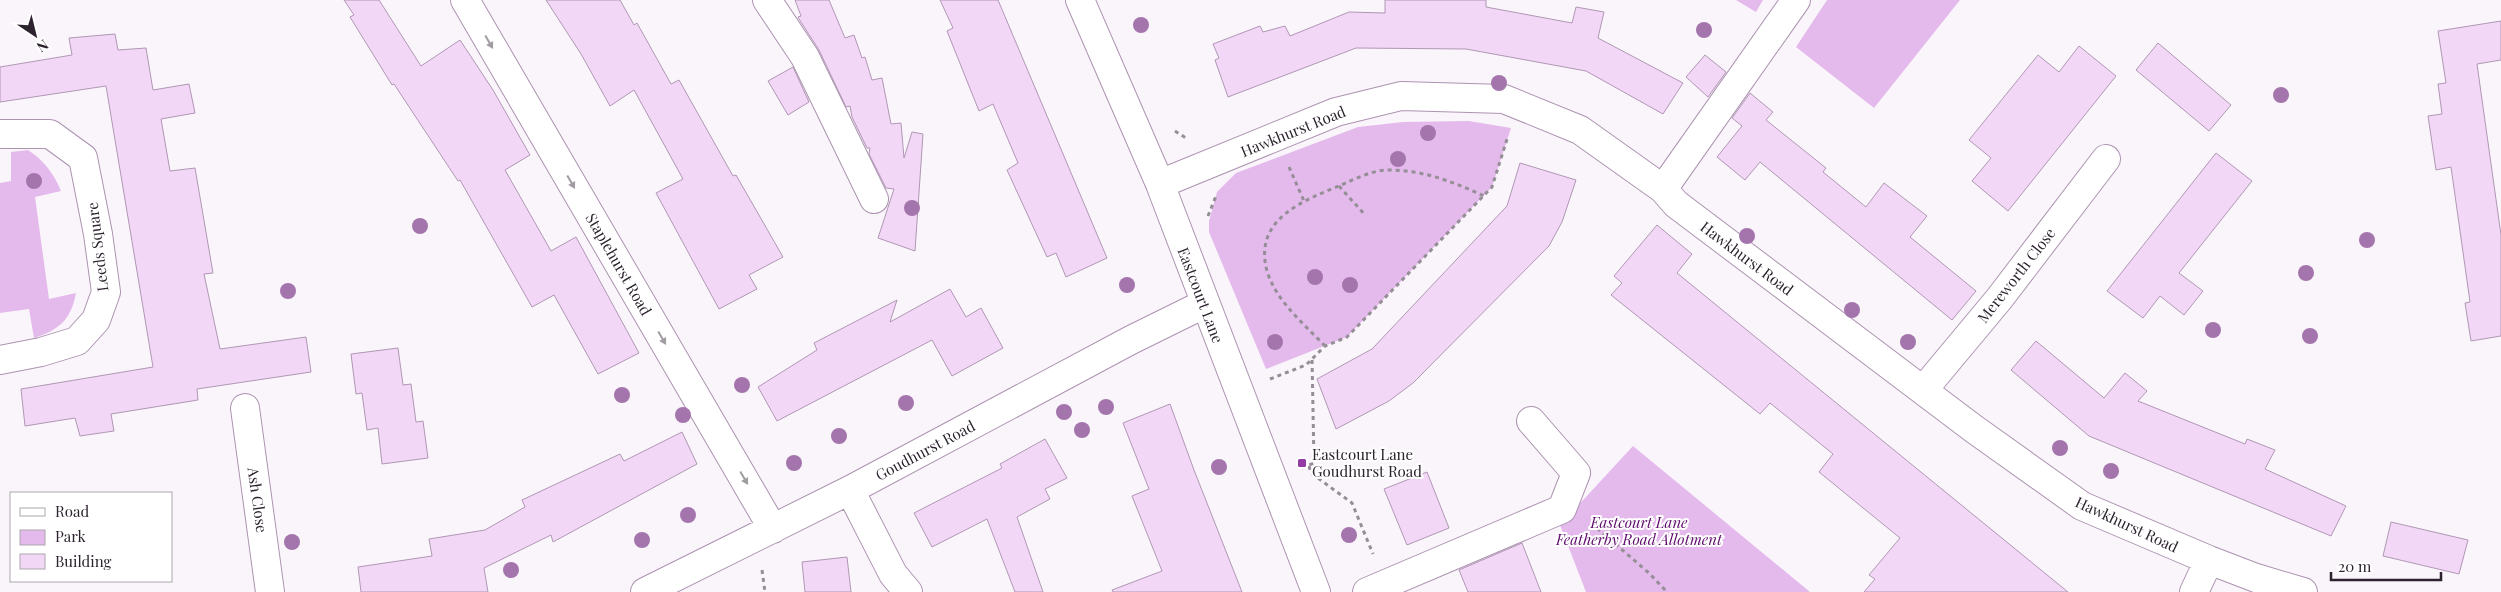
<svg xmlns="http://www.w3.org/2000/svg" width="2501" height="592" font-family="'Playfair Display',serif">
  <rect width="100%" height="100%" fill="#faf5fb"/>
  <!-- green -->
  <path fill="#e4baec" d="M 1736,0 L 1763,0 L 1756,12 Z
    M 1827,0 L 1960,0 L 1874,108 L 1796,47 Z
    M 1469,121 L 1511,128 L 1492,187 L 1347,337 L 1266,369 L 1209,232 L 1209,221 L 1217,192 L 1236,173 L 1358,127 L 1403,122 Z
    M 28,150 C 44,160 54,174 61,191 L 35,197 L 49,299 L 76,293 C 71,320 59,330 34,338 L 29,309 L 0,313 L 0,183 L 11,181 L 11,152 Z
    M 1633,446 L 1810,592 L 1586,592 L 1560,525 Z"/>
  <!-- building -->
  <path fill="#f2d7f7" stroke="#b097b4" d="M 344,0 L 379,0 L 421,66 L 460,40 L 493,90 L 530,155 L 505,170 L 551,251 L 576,237 L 639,353 L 598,374 L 554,295 L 532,307 L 460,180 L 458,181 L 394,84 L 392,85 L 350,17 L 354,15 Z
    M 546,0 L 620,0 L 634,25 L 637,23 L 671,84 L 679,80 L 733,176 L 736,175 L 783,257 L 749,275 L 757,289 L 719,309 L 656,193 L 683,179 L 634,90 L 610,106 L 581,54 Z
    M 795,0 L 829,0 L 845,38 L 854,35 L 862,58 L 865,57 L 872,80 L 882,78 L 891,124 L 901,123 L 904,158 L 912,132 L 923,134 L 915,251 L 878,238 L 894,189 L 886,188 L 869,154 L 870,148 L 867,148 L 852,117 L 850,106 L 846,107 L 819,50 L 799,19 L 798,17 L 801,16 Z
    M 940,0 L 998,0 L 1107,258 L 1066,277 L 1056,253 L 1047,257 L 1007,170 L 1018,163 L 993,104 L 979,111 L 947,31 L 953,28 Z
    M 1385,0 L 1486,0 L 1486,7 L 1572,23 L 1576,7 L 1604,12 L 1598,38 L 1683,83 L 1663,114 L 1586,71 L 1466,49 L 1356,48 L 1228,97 L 1215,60 L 1219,58 L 1213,44 L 1260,26 L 1263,32 L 1285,26 L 1290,36 L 1349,12 L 1385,13 Z
    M 2501,21 L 2501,60 L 2477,64 L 2501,235 L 2501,336 L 2471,341 L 2465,303 L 2470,302 L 2451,167 L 2436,170 L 2428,116 L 2442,114 L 2438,84 L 2446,83 L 2438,31 Z
    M 115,34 L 118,50 L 146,48 L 153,90 L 189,84 L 195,113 L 161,119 L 170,171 L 195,168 L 213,273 L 204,274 L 220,349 L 306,337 L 311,372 L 197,389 L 198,400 L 111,414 L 114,431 L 80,436 L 75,418 L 25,426 L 21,389 L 153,367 L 106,86 L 0,102 L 0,67 L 72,55 L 69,38 Z
    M 2158,43 L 2231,105 L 2209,131 L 2136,70 Z
    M 2079,46 L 2116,76 L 2008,211 L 1972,181 L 1991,158 L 1969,140 L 2038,55 L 2059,72 Z
    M 1705,55 L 1726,72 L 1708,97 L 1686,77 Z
    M 793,67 L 809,102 L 788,115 L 768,81 Z
    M 1750,93 L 1773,112 L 1766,120 L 1826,168 L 1823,172 L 1866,207 L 1884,183 L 1927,216 L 1910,237 L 1976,291 L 1952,320 L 1760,162 L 1745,180 L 1717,157 L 1742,126 L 1732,118 Z
    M 2216,153 L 2252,181 L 2179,273 L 2203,291 L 2184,315 L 2160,296 L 2143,318 L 2107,291 Z
    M 1520,163 L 1576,180 L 1562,222 L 1549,246 L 1413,383 L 1389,401 L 1336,429 L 1317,379 L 1372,349 L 1507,206 Z
    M 1657,225 L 1692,254 L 1677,273 L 2068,592 L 1864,592 L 1875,579 L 1869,575 L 1900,538 L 1819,472 L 1833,454 L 1770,403 L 1760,414 L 1611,295 L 1622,283 L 1614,276 Z
    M 950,289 L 966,317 L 981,308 L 1003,348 L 952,376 L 932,340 L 777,421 L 758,387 L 817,350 L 814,343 L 897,300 L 890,322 Z
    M 2036,341 L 2104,398 L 2125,373 L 2147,391 L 2138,401 L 2245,444 L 2247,439 L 2275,450 L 2265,469 L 2346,506 L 2331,536 L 2089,436 L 2011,370 Z
    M 398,348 L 403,385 L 411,384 L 416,422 L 423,421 L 428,458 L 382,464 L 378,428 L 367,430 L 362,393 L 356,394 L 351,354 Z
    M 1170,404 L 1194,470 L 1242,592 L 1113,592 L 1112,590 L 1162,571 L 1132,496 L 1149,489 L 1123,423 Z
    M 682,432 L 697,464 L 553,542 L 551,535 L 484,568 L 488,592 L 361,592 L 358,567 L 432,556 L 429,539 L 485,530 L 525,507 L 522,500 L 620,454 L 624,461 Z
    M 1045,439 L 1067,478 L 1045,489 L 1050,499 L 1017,517 L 1043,592 L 1015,592 L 987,519 L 932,547 L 914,513 L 1002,468 L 1000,464 Z
    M 1427,472 L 1449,528 L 1407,545 L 1384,489 Z
    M 2391,522 L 2468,540 L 2459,574 L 2383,556 Z
    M 1522,543 L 1541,592 L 1468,592 L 1459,570 Z
    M 847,557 L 851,592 L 805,592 L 802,562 Z"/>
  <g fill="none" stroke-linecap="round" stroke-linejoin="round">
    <!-- minor casing -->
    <g stroke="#ac93b0" stroke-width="30">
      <path id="minor" d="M 465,0 L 773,529
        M 767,0 L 805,57 L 874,199
        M 1080,0 L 1160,184 L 1316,592
        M 0,134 L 50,134 L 83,158 L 98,234 L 106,292 L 96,320 L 77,341 L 41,352 L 0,360
        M 1160,184 L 1336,112 L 1401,96 L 1504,99 L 1580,130 L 1663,189 L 1676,204 L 1974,429 L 2082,506 L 2209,560 L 2256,578 L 2303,592
        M 1663,189 L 1796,0
        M 1924,389 L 1999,299 L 2106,159
        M 245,408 L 270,592
        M 850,490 L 893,574 L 908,592
        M 645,592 L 850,490 L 1131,340 L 1204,304
        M 1367,592 L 1562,509 L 1576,473 L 1531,421
        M 2194,592 L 2209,560"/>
    </g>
    <!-- path -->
    <path stroke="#958e96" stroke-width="3" stroke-dasharray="4 4" stroke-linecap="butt" d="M 1175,131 L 1186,138
      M 1289,167 L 1304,201
      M 1339,186 L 1365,215
      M 1208,216 L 1216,196
      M 1325,346 C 1304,324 1276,301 1267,271 C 1253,220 1302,201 1339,186 C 1355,179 1372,170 1389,170 C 1423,170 1454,182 1484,196
      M 1270,379 L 1306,365 L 1325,346 L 1347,337 L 1492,187 L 1508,136
      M 1309,466 L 1311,473 L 1352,503 L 1373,554
      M 1302,468 L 1314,463 L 1312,357
      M 1591,523 L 1649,573 L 1667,592
      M 762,570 L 765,592"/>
    <!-- minor -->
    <use href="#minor" stroke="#fff" stroke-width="28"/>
  </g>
  <!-- trees -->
  <g fill="#a474ac">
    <circle cx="1141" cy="25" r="8"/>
    <circle cx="1704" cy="30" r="8"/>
    <circle cx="1499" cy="83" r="8"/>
    <circle cx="2281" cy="95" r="8"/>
    <circle cx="1428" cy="133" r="8"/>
    <circle cx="1398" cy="159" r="8"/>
    <circle cx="34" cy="181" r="8"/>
    <circle cx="912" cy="208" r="8"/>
    <circle cx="420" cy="226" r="8"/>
    <circle cx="1747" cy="236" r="8"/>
    <circle cx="2367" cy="240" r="8"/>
    <circle cx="2306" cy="273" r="8"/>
    <circle cx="1315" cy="277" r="8"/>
    <circle cx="1127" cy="285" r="8"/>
    <circle cx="1350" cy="285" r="8"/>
    <circle cx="288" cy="291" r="8"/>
    <circle cx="1852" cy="310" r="8"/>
    <circle cx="2213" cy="330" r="8"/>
    <circle cx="2310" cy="336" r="8"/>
    <circle cx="1275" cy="342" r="8"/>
    <circle cx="1908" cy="342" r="8"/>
    <circle cx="742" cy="385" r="8"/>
    <circle cx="622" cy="395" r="8"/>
    <circle cx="906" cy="403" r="8"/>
    <circle cx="1106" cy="407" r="8"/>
    <circle cx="1064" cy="412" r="8"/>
    <circle cx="683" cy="415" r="8"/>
    <circle cx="1082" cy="430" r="8"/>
    <circle cx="839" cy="436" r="8"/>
    <circle cx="2060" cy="448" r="8"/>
    <circle cx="794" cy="463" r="8"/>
    <circle cx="1219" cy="467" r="8"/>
    <circle cx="2111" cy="471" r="8"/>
    <circle cx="688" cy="515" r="8"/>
    <circle cx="1349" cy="535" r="8"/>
    <circle cx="642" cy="540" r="8"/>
    <circle cx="292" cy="542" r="8"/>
    <circle cx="511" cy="570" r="8"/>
  </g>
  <!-- one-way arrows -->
  <defs><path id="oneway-solid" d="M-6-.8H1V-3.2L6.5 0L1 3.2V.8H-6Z" transform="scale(1.25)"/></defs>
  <g fill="#a09ca1">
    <use href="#oneway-solid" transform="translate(489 42) rotate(60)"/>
    <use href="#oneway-solid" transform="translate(571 182) rotate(60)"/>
    <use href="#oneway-solid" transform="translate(662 338) rotate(60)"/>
    <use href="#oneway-solid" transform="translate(744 478) rotate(60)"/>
  </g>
  <!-- markers -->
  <rect fill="#943ba6" stroke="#fff" stroke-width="2" x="1297" y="458" width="10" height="10" rx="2.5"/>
  <g text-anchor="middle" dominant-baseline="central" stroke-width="4" stroke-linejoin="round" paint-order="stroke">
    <!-- street labels -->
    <g font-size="15" fill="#2c232e" stroke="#fff">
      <text transform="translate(1293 131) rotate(-22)">Hawkhurst Road</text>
      <text transform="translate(97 247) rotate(-97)">Leeds Square</text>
      <text transform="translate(1747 258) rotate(37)">Hawkhurst Road</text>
      <text transform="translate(619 264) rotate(60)">Staplehurst Road</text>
      <text transform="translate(2016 275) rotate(-52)">Mereworth Close</text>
      <text transform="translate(1201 295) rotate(69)">Eastcourt Lane</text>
      <text transform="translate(925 450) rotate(-28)">Goudhurst Road</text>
      <text transform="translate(258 500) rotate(82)">Ash Close</text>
      <text transform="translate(2127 524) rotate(25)">Hawkhurst Road</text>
    </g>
    <!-- poi labels -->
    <g font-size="15" fill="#2c232e" stroke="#fff" text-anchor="start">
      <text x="1312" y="454">Eastcourt Lane<tspan x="1312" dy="17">Goudhurst Road</tspan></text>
    </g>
    <!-- park labels -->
    <g font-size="15" font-style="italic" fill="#5e0a6c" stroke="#fff">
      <text x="1639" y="522">Eastcourt Lane<tspan x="1639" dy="17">Featherby Road Allotment</tspan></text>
    </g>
  </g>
  <!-- legend -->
  <rect x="10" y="492" width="162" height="90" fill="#ffffff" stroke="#aba7ab"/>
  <rect x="20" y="508" width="25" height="8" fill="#ffffff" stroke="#aba7ab"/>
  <text x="55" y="517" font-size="15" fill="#2c232e">Road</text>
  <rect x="20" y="530" width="25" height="15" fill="#e4baec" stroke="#aba7ab"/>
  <text x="55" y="542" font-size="15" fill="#2c232e">Park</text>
  <rect x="20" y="554" width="25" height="15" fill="#f2d7f7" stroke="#aba7ab"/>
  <text x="55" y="567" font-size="15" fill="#2c232e">Building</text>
  <!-- north arrow -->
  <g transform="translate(35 35) rotate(145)" stroke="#ffffff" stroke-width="4" paint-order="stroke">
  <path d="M0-4L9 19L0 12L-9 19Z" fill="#2c232e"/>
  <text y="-8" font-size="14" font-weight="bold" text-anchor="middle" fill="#2c232e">N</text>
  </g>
  <!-- scale -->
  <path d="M2331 572v8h110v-8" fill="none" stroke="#2c232e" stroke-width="2.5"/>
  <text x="2338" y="572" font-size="15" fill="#2c232e" stroke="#ffffff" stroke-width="4" paint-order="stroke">20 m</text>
</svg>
